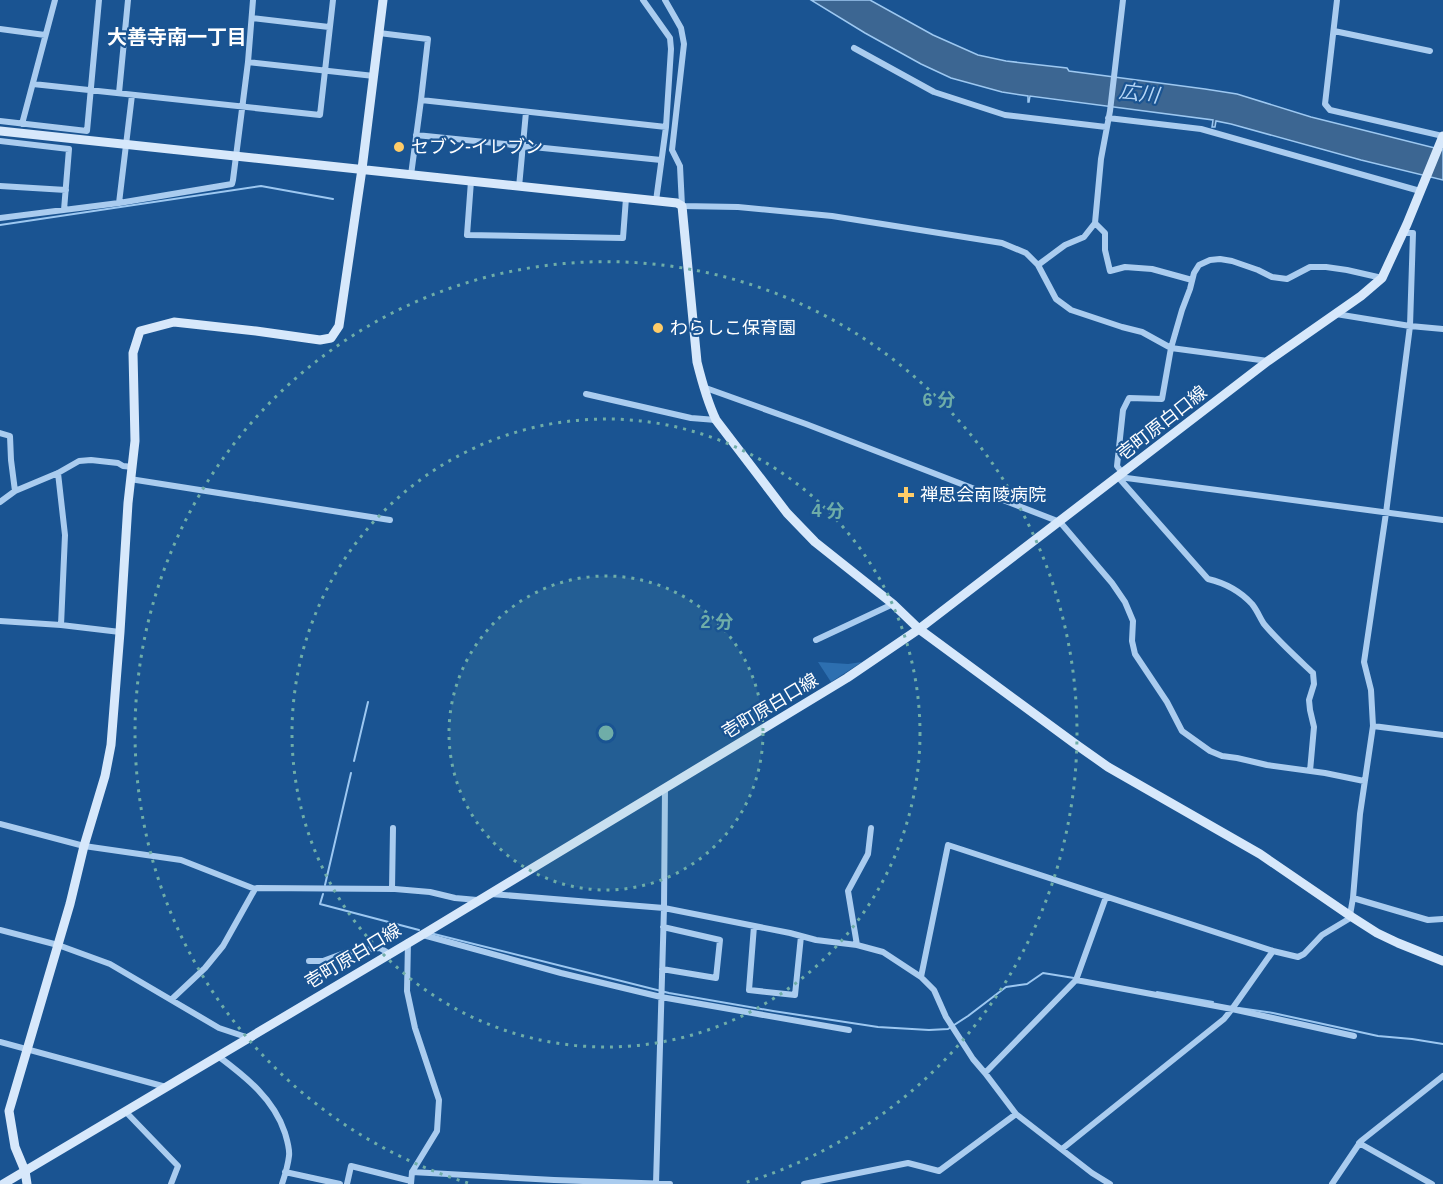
<svg xmlns="http://www.w3.org/2000/svg" width="1443" height="1184" font-family="Helvetica,'Noto Sans JP',sans-serif">
  <rect width="100%" height="100%" fill="#1a5492"/>
  <!-- green -->
  <path fill="#2d6fb0" d="M 818,662 L 848,664 L 862,662 L 831,682 Z"/>
  <!-- water -->
  <path fill="#3c6692" stroke="#9dc8f1" stroke-width="1.5" d="M 811,0 L 870,0 L 933,35 L 978,55 L 1006,61 L 1067,68 L 1069,71 L 1205,89 L 1237,94 L 1311,117 L 1443,150 L 1443,180 L 1361,160 L 1231,124 L 1216,121 L 1215,127 L 1212,127 L 1213,120 L 1030,96 L 1029,102 L 1028,102 L 1028,96 L 1002,92 L 951,78 L 921,64 L 865,33 Z"/>
  <g fill="none" stroke-linecap="round" stroke-linejoin="round">
    <!-- stream -->
    <path stroke="#9dc8f1" stroke-width="2" d="M 0,225 L 261,186 L 333,199
      M 354,761 L 368,702
      M 325,885 L 351,773
      M 323,894 L 320,904 L 419,930
      M 430,933 L 669,993 L 773,1011 L 878,1027 L 929,1030 L 948,1029 L 968,1016 L 1006,987 L 1027,984 L 1043,973 L 1074,978
      M 1157,992 L 1213,1002
      M 1239,1008 L 1273,1013 L 1378,1036 L 1412,1039 L 1443,1044"/>
    <!-- street -->
    <path stroke="#aaccef" stroke-width="6" d="M 643,0 L 670,38 L 671,49 L 666,127 L 656,201
      M 665,0 L 681,28 L 684,44 L 672,150 L 680,166 L 682,206 L 738,207 L 832,216 L 1002,243 L 1026,253 L 1038,265 L 1056,299 L 1071,310 L 1122,327 L 1142,332 L 1171,348 L 1268,361
      M 1337,0 L 1325,104 L 1330,110 L 1443,136
      M 252,18 L 329,27
      M 0,29 L 45,35
      M 1334,31 L 1430,51
      M 379,33 L 428,39 L 421,100 L 666,127
      M 854,48 L 934,92 L 1005,115 L 1106,127
      M 248,62 L 374,76
      M 33,84 L 320,115 L 333,0
      M 119,93 L 128,0
      M 1108,118 L 1201,129 L 1420,191
      M 0,121 L 87,131 L 99,0
      M 22,124 L 55,0
      M 416,135 L 661,160
      M 0,141 L 69,149 L 64,210
      M 411,175 L 421,100
      M 471,181 L 467,235 L 623,238 L 626,198
      M 0,186 L 66,190
      M 519,187 L 526,112
      M 119,203 L 132,95
      M 0,218 L 119,203 L 232,184 L 233,180 L 248,62 L 253,0
      M 1095,223 L 1105,233 L 1105,250 L 1110,271 L 1125,267 L 1152,269 L 1192,280
      M 1038,265 L 1065,245 L 1084,237 L 1095,223 L 1101,159 L 1110,111 L 1123,0
      M 1336,314 L 1410,326 L 1443,329
      M 703,387 L 806,424 L 1060,522 L 1112,583 L 1125,602 L 1133,621 L 1132,641 L 1135,654 L 1167,702 L 1182,731 L 1210,751 L 1222,756 L 1237,758 L 1267,765 L 1325,773 L 1364,781
      M 586,394 L 691,418 L 716,420
      M 0,433 L 10,436 L 11,460 L 15,491
      M 58,473 L 65,535 L 61,625
      M 1123,474 L 1117,466 L 1123,410 L 1129,398 L 1162,399 L 1171,348 L 1182,310 L 1190,289 L 1194,273 L 1199,265 L 1210,260 L 1220,259 L 1232,261 L 1258,270 L 1272,277 L 1287,279 L 1310,267 L 1326,267 L 1347,270 L 1382,278
      M 1118,477 L 1208,579 C 1225,583 1240,591 1252,604 C 1257,610 1260,618 1264,624 C 1279,642 1297,658 1313,673 L 1314,684 L 1309,700 L 1310,710 L 1314,727 L 1310,771
      M 1119,477 L 1443,520
      M 130,479 L 390,520
      M 0,502 L 15,491 L 58,473 L 79,461 L 91,460 L 118,463 L 123,466 L 133,467
      M 0,621 L 61,625 L 120,632
      M 816,640 L 893,604
      M 1373,726 L 1443,735
      M 0,824 L 84,846 L 181,860 L 255,889
      M 392,889 L 393,828
      M 491,894 L 664,908 L 790,933 L 816,940 L 857,945 L 883,952 L 921,977 L 934,990 L 946,1017 L 973,1059 L 985,1073 L 1016,1114 L 1092,1173 L 1110,1184
      M 1353,898 L 1428,920 L 1443,919
      M 1350,915 L 1353,898 L 1360,814 L 1373,726 L 1371,690 L 1364,662 L 1386,513 L 1410,326 L 1413,233 L 1403,233
      M 754,926 L 749,990 L 795,995 L 801,936
      M 0,930 L 58,945 L 110,964 L 219,1028 L 249,1038
      M 423,935 L 561,973 L 661,997 L 849,1030
      M 408,942 L 407,991 L 415,1028 L 439,1100 L 437,1131 L 412,1172 L 411,1184
      M 857,945 L 848,891 L 868,854 L 871,828
      M 309,961 L 323,961 L 347,952 L 380,948 L 390,954
      M 662,969 L 716,978 L 720,940 L 663,927
      M 921,977 L 948,845 L 1273,951 L 1298,957 L 1304,954 L 1322,935 L 1352,917
      M 1076,980 L 1232,1009 L 1354,1036
      M 172,999 L 205,968 L 223,946 L 255,889 L 257,888 L 395,889 L 430,892 L 455,898 L 477,900
      M 0,1042 L 166,1087
      M 218,1056 C 246,1077 274,1099 285,1133 C 287,1140 290,1149 289,1156 C 288,1165 285,1175 282,1184
      M 985,1073 L 1076,980 L 1106,897
      M 125,1111 L 178,1166 L 171,1184
      M 1359,1143 L 1432,1184
      M 1062,1149 L 1224,1019 L 1232,1009 L 1273,951
      M 285,1172 L 340,1184
      M 412,1172 L 554,1180 L 670,1184
      M 347,1184 L 351,1166 L 411,1181
      M 656,1184 L 664,908 L 665,788
      M 804,1184 L 908,1163 L 939,1171 L 1016,1114
      M 1332,1184 L 1361,1141 L 1443,1076"/>
    <!-- secondary -->
    <path stroke="#d7e8fb" stroke-width="9" d="M 0,131 L 677,203 L 682,206 L 697,362 C 702,382 707,401 716,420 L 787,513 L 815,542 L 893,604 L 919,629 L 1074,743 L 1108,767 L 1260,854 L 1352,917 L 1377,933 L 1398,943 L 1443,961
      M 3,1184 L 422,935 L 847,678 L 919,629 L 1268,361 L 1361,296 L 1382,278 L 1407,224 L 1443,136
      M 27,1184 L 25,1171 L 15,1147 L 9,1111 L 70,904 L 84,846 L 105,776 L 111,745 L 120,632 L 128,503 L 135,441 L 133,353 L 140,331 L 174,322 L 256,331 L 320,340 L 331,338 L 339,326 L 362,169 L 383,0"/>
  </g>
  <!-- distance rings -->
  <circle cx="606" cy="733" r="157" fill="#6fada8" fill-opacity=".12"/>
  <g fill="none" stroke="#6fada8" stroke-width="3" stroke-dasharray="3 6">
    <circle cx="606" cy="733" r="157"/>
    <circle cx="606" cy="733" r="314"/>
    <path d="M468 1183A471 471 0 1 1 744 1183"/>
  </g>
  <!-- markers -->
  <g fill="#ffcc68" stroke="#1a5492" stroke-width="2">
    <circle cx="399" cy="147" r="6"/>
    <circle cx="658" cy="328" r="6"/>
    <path d="M903 486h6v6h6v6h-6v6h-6v-6h-6v-6h6z"/>
  </g>
  <g text-anchor="middle" dominant-baseline="central" stroke-width="4.5" stroke-linejoin="round" paint-order="stroke">
    <!-- poi labels -->
    <g font-size="18" fill="#fff" stroke="#1a5492" text-anchor="start">
      <text x="411" y="147">セブン-イレブン</text>
      <text x="670" y="328">わらしこ保育園</text>
      <text x="920" y="495">禅思会南陵病院</text>
    </g>
    <!-- street labels -->
    <g font-size="18" fill="#fff" stroke="#1a5492">
      <text transform="translate(1162 423) rotate(-38)">壱町原白口線</text>
      <text transform="translate(770 706) rotate(-31)">壱町原白口線</text>
      <text transform="translate(353 956) rotate(-31)">壱町原白口線</text>
    </g>
    <!-- neighbourhood labels -->
    <g font-size="20" font-weight="bold" fill="#fff" stroke="#1a5492">
      <text x="177" y="37">大善寺南一丁目</text>
    </g>
    <!-- water labels -->
    <g font-size="20" font-style="italic" fill="#b6d6f6" stroke="#1a5492">
      <text transform="translate(1139 93) rotate(7)">広川</text>
    </g>
  </g>
  <circle cx="606" cy="733" r="9" fill="#6fada8" stroke="#1a5492" stroke-width="3"/>
  <g font-size="18" text-anchor="middle" font-weight="bold" fill="#6fada8" stroke="#1a5492" stroke-width="4.5" stroke-linejoin="round" paint-order="stroke">
    <text x="939" y="406">6 分</text>
    <text x="828" y="517">4 分</text>
    <text x="717" y="628">2 分</text>
  </g>
</svg>
